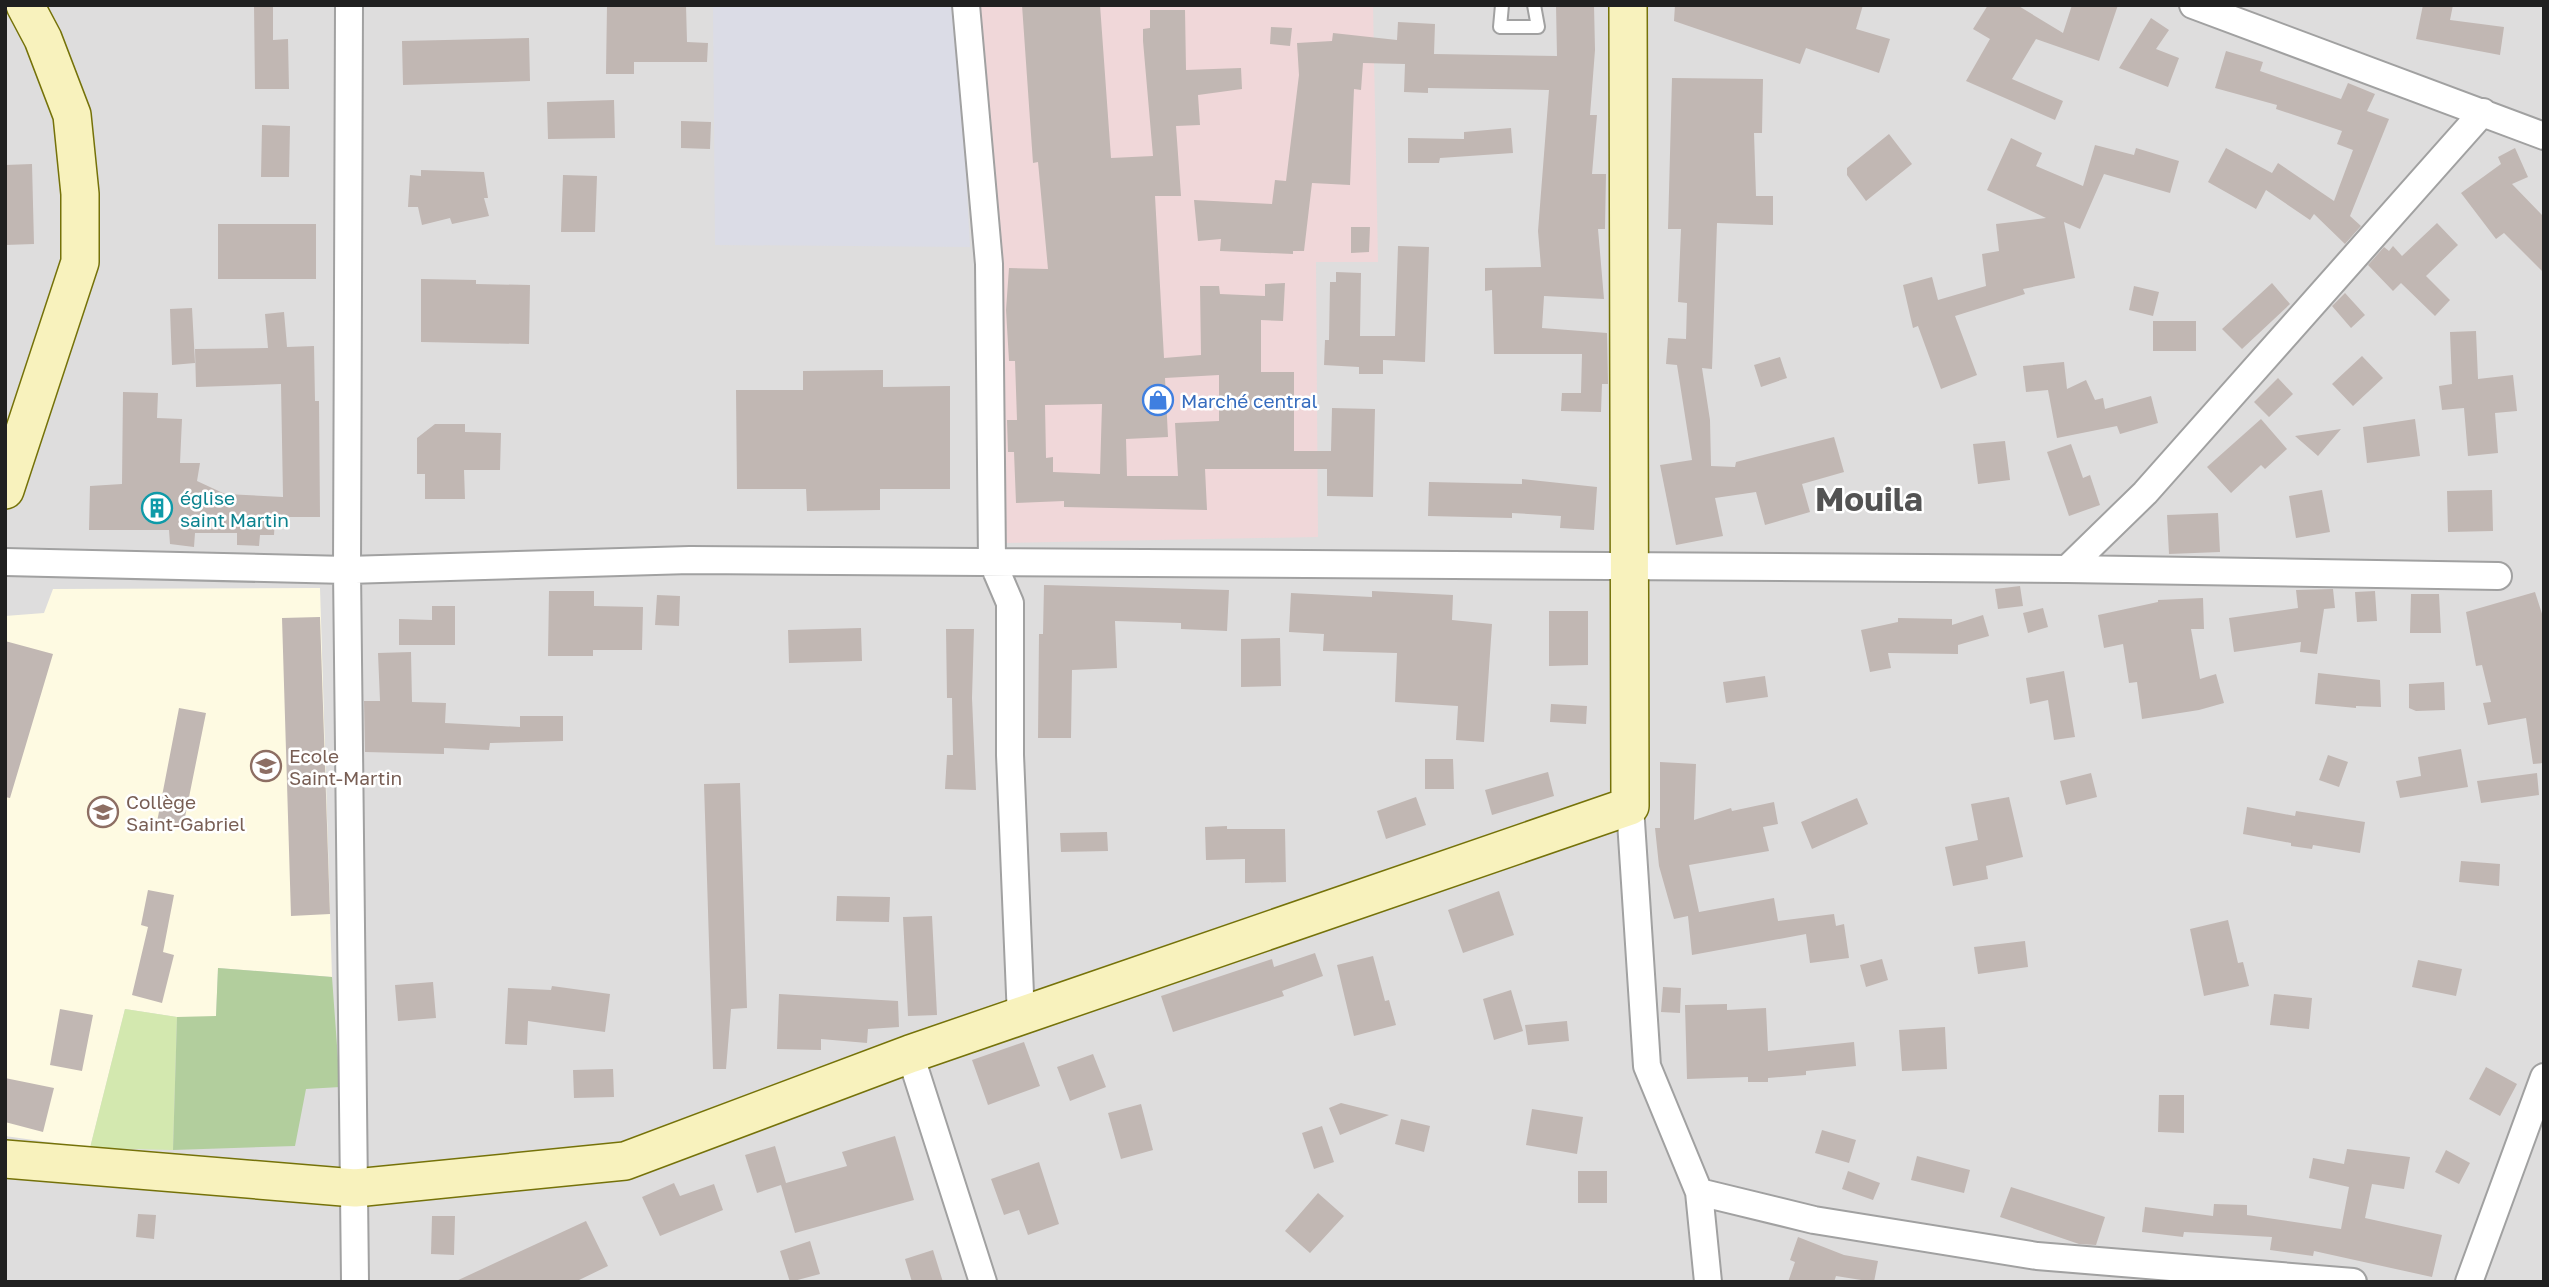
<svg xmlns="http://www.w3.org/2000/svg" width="2549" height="1287" font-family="'Golos Text',sans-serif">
  <rect width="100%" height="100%" fill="#f0ece7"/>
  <!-- residential -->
  <path fill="#dedddd" d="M 5,5 L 2544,5 L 2544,1282 L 5,1282 Z"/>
  <!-- commercial -->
  <path fill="#f0d7d9" d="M 974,5 L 1373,5 L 1378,262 L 1316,262 L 1318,537 L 1002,543 Z"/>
  <!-- education -->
  <path fill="#fefae2" d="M 320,588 L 332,977 L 218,968 L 216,1017 L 177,1017 L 125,1009 L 90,1148 L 5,1136 L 5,616 L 44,613 L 53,589 Z"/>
  <!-- grass -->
  <path fill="#d3e8af" d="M 125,1009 L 177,1017 L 173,1150 L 90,1148 Z"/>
  <!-- forest -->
  <path fill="#b2ce9d" d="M 218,968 L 332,977 L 340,1087 L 306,1089 L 295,1146 L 173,1150 L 177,1017 L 216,1016 Z"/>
  <!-- plaza -->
  <path fill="#dbdce6" d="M 713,5 L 957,5 L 970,247 L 715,245 Z"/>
  <!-- building -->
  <path fill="#c1b7b3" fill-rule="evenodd" d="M 254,5 L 273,5 L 273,40 L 288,39 L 289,89 L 255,89 Z
    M 607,5 L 686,5 L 687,42 L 708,43 L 707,62 L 634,62 L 634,74 L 606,74 Z
    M 1022,5 L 1100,5 L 1111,158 L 1153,156 L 1143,41 L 1143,29 L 1150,28 L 1150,10 L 1185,10 L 1186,70 L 1241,68 L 1242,89 L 1198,95 L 1200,125 L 1176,126 L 1181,196 L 1155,196 L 1164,358 L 1201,355 L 1200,286 L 1219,286 L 1220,294 L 1265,296 L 1265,284 L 1285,283 L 1283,321 L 1261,320 L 1261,372 L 1294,372 L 1294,451 L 1331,451 L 1332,408 L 1375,409 L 1373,497 L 1327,496 L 1327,469 L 1205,469 L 1207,510 L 1064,507 L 1064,501 L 1016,503 L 1014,452 L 1008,452 L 1007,420 L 1017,420 L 1015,361 L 1009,361 L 1006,310 L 1009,268 L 1048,269 L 1038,162 L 1033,163 ZM 1219,375 L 1219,421 L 1175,423 L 1178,476 L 1127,476 L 1126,439 L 1168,437 L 1165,378 ZM 1102,404 L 1100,474 L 1053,472 L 1053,457 L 1046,458 L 1045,405 Z
    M 1556,5 L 1594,5 L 1595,50 L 1590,115 L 1597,115 L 1592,174 L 1606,174 L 1605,229 L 1598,229 L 1604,299 L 1544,296 L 1542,328 L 1607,333 L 1608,384 L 1602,384 L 1601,412 L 1561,411 L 1562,393 L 1581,393 L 1582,354 L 1494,354 L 1492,290 L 1485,291 L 1485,268 L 1541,267 L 1538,231 L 1549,90 L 1428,88 L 1428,93 L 1404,92 L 1405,64 L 1363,63 L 1361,90 L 1354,89 L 1350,185 L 1312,183 L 1304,251 L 1293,251 L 1293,254 L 1220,251 L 1221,239 L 1198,241 L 1194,200 L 1272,204 L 1275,180 L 1286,181 L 1299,75 L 1297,43 L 1332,41 L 1333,33 L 1397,40 L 1398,22 L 1435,24 L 1434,54 L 1557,56 Z
    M 1675,5 L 1863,5 L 1856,29 L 1890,39 L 1879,73 L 1806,48 L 1800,64 L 1674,21 Z
    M 1988,5 L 2017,5 L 2063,33 L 2072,5 L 2118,5 L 2099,61 L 2036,39 L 2012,79 L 2063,101 L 2055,120 L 1966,81 L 1990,39 L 1973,29 Z
    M 2423,5 L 2453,5 L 2450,20 L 2504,27 L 2500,55 L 2416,39 Z
    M 2151,18 L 2169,30 L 2156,49 L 2179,58 L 2168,87 L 2119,68 Z
    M 1271,27 L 1292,28 L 1290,46 L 1270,44 Z
    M 529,38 L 530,81 L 403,85 L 402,41 Z
    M 2226,51 L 2263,62 L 2260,71 L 2341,99 L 2348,83 L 2375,94 L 2367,111 L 2389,119 L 2350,216 L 2361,226 L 2345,244 L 2314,214 L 2310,220 L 2266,190 L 2256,209 L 2208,182 L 2226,148 L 2272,173 L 2278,163 L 2334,201 L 2353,150 L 2337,144 L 2342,131 L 2276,109 L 2277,105 L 2215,88 Z
    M 1672,78 L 1763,79 L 1762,133 L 1754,133 L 1756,196 L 1773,196 L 1773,225 L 1717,223 L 1712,369 L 1702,368 L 1710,420 L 1711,466 L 1735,467 L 1736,462 L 1834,437 L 1844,472 L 1802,484 L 1810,512 L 1765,525 L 1756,492 L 1715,498 L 1723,536 L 1676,545 L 1660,465 L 1692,460 L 1677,365 L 1666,364 L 1668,338 L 1686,339 L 1687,303 L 1678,302 L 1681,229 L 1668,229 Z
    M 614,100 L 615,138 L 548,139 L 547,102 Z
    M 681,121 L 711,122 L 710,149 L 681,148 Z
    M 262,125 L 290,126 L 289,177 L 261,177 Z
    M 1511,128 L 1513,153 L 1440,158 L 1439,163 L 1408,163 L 1408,138 L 1464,139 L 1464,132 Z
    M 1889,134 L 1912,164 L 1866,201 L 1847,175 L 1847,168 Z
    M 2011,138 L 2042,153 L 2036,166 L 2083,186 L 2095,145 L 2134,155 L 2136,148 L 2179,161 L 2170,193 L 2104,174 L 2080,229 L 2064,222 L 2075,278 L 2023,289 L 2025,294 L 1955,316 L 1977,375 L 1941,389 L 1918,326 L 1913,328 L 1903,285 L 1932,277 L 1938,300 L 1986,286 L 1982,254 L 1999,251 L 1996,224 L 2046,218 L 1987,190 Z
    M 2515,148 L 2528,177 L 2512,184 L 2544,217 L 2544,273 L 2504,233 L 2496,239 L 2461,193 L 2501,164 L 2498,157 Z
    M 32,164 L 34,244 L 5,245 L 5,165 Z
    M 421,170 L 484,172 L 488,198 L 484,198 L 489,216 L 452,224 L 450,218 L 422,225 L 418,207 L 408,207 L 410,175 L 421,176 Z
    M 563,175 L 597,176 L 595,232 L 561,232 Z
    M 2437,223 L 2458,245 L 2426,276 L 2450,300 L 2435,316 L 2401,283 L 2393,291 L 2368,265 L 2384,247 L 2389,251 L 2393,246 L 2402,256 Z
    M 218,224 L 316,224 L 316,279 L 218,279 Z
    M 1351,227 L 1370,227 L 1369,252 L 1351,253 Z
    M 1398,246 L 1429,247 L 1425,362 L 1383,360 L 1383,374 L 1359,374 L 1359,367 L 1324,365 L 1325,340 L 1329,340 L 1330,282 L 1336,282 L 1336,272 L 1361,273 L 1360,336 L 1395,336 Z
    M 421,279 L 476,280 L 476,284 L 530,285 L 529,344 L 421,342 Z
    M 2272,283 L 2290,304 L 2242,349 L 2222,329 Z
    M 2134,286 L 2159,292 L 2153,316 L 2129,310 Z
    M 2345,293 L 2365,315 L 2351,328 L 2332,306 Z
    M 192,308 L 195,363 L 172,365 L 170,309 Z
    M 284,312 L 287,347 L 314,346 L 315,401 L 319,401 L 320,517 L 275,517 L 274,535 L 260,535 L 259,546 L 237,545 L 237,533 L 195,533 L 194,547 L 170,544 L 169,530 L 89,530 L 90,486 L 122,484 L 123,392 L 158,393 L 157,418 L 182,419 L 180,463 L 200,463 L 197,481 L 225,494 L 283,497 L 281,384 L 196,387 L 195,349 L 268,348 L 265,314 Z
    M 2153,321 L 2196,321 L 2196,351 L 2153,351 Z
    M 2476,331 L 2478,379 L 2513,375 L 2517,411 L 2495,413 L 2498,453 L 2468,456 L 2464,408 L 2442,410 L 2439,386 L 2452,384 L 2450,332 Z
    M 2362,356 L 2383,378 L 2353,406 L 2332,384 Z
    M 1780,357 L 1787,378 L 1761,387 L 1754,365 Z
    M 2064,362 L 2067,389 L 2086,380 L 2095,400 L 2103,398 L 2105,409 L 2151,396 L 2158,423 L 2120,434 L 2117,426 L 2057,438 L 2048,390 L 2026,392 L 2023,366 Z
    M 883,370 L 883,387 L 950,386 L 950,489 L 880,489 L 880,510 L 807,511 L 806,489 L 737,489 L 736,390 L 803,390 L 803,371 Z
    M 2278,378 L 2293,394 L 2269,417 L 2254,402 Z
    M 2261,419 L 2287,449 L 2265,469 L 2261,465 L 2231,493 L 2207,467 Z
    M 2415,419 L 2420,456 L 2367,463 L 2363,427 Z
    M 435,424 L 465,424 L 465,432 L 501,433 L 500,470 L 464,470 L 465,499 L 425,499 L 425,474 L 417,474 L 417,438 Z
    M 2341,429 L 2318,456 L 2295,436 Z
    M 2005,441 L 2010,480 L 1978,484 L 1973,444 Z
    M 2071,444 L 2083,478 L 2090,475 L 2100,505 L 2069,516 L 2047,452 Z
    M 1522,479 L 1597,487 L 1594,530 L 1560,528 L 1561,516 L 1512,513 L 1512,518 L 1428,516 L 1429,482 L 1522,484 Z
    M 2322,490 L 2330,532 L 2296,538 L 2289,496 Z
    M 2492,490 L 2493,531 L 2448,532 L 2447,491 Z
    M 2218,513 L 2220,552 L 2169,554 L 2167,515 Z
    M 1044,585 L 1229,590 L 1227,631 L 1181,629 L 1181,623 L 1115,621 L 1117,668 L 1072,670 L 1071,738 L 1038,738 L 1039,634 L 1043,634 Z
    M 2020,586 L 2023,606 L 1998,609 L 1995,589 Z
    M 2333,589 L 2335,608 L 2324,609 L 2317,654 L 2300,652 L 2301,642 L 2234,652 L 2229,618 L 2298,608 L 2296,590 Z
    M 549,591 L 594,591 L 594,606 L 643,607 L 642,650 L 593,650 L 593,656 L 548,656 Z
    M 1372,591 L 1453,595 L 1452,620 L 1492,624 L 1484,742 L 1456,740 L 1458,706 L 1395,702 L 1397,653 L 1323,651 L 1324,634 L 1289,632 L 1291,593 L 1372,597 Z
    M 2375,591 L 2377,621 L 2357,622 L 2355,592 Z
    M 2535,592 L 2544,620 L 2544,763 L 2533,764 L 2526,718 L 2488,725 L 2483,703 L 2491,702 L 2482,665 L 2476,666 L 2466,612 Z
    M 2411,594 L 2439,594 L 2441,633 L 2410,633 Z
    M 657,595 L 680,596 L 679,626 L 655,625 Z
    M 2203,598 L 2204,629 L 2191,629 L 2200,679 L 2216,674 L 2224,703 L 2199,710 L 2142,719 L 2137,682 L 2129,683 L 2123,644 L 2104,648 L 2098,615 L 2158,602 L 2158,600 Z
    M 432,606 L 455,606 L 455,645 L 399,645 L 399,619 L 432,620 Z
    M 2043,608 L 2048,627 L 2028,633 L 2023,613 Z
    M 1549,611 L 1588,611 L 1588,665 L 1549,666 Z
    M 1983,615 L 1989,636 L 1958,645 L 1958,654 L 1888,653 L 1891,668 L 1870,672 L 1861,630 L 1898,622 L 1898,618 L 1952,619 L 1952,625 Z
    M 320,617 L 330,914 L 291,916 L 282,618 Z
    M 861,628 L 862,661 L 789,663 L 788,630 Z
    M 946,629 L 974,629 L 972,698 L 976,790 L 945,789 L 947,755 L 953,755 L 952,698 L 947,698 Z
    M 1280,638 L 1281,686 L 1241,687 L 1241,639 Z
    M 5,641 L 53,654 L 10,798 L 5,797 Z
    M 411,652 L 412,702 L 446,703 L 445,723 L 520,727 L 520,716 L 563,716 L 563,741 L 490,743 L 489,750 L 444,748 L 444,754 L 365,752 L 364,701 L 380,701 L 378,653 Z
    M 2064,671 L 2075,737 L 2054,740 L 2048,700 L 2030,704 L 2026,678 Z
    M 2318,673 L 2380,680 L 2381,707 L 2356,706 L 2356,708 L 2315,704 Z
    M 1765,676 L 1768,697 L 1726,703 L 1723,682 Z
    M 2444,682 L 2445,710 L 2416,711 L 2409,708 L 2409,684 Z
    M 1551,704 L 1587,706 L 1586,724 L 1550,722 Z
    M 179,708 L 206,713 L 183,827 L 157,822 Z
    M 2461,749 L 2468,787 L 2400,798 L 2396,781 L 2421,776 L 2418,757 Z
    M 2328,755 L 2348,762 L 2339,787 L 2319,780 Z
    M 1425,759 L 1453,759 L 1454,789 L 1425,789 Z
    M 1660,762 L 1696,764 L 1694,820 L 1731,808 L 1732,811 L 1774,802 L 1778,824 L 1763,827 L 1769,851 L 1689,865 L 1699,912 L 1774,898 L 1778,921 L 1834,914 L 1836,926 L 1844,924 L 1849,958 L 1810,963 L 1806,934 L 1692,955 L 1688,916 L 1674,919 L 1659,866 L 1655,828 L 1660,828 Z
    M 1548,772 L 1554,796 L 1492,815 L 1485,790 Z
    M 2091,773 L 2097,797 L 2066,805 L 2060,781 Z
    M 2537,773 L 2539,795 L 2481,803 L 2477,781 Z
    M 740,783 L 747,1008 L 731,1009 L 726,1069 L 713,1069 L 704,784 Z
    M 1416,797 L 1426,825 L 1386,839 L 1377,811 Z
    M 2009,797 L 2023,857 L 1986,866 L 1988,879 L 1953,886 L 1945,847 L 1978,840 L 1971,804 Z
    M 1857,798 L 1868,824 L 1812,849 L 1801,822 Z
    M 2247,807 L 2295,816 L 2296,811 L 2365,822 L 2360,853 L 2313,845 L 2312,849 L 2291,846 L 2291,843 L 2243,834 Z
    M 1227,826 L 1227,829 L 1285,829 L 1286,882 L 1245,883 L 1245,859 L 1206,860 L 1205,827 Z
    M 1107,832 L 1108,851 L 1061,852 L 1060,833 Z
    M 2461,861 L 2500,864 L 2499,886 L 2459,882 Z
    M 148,890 L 174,895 L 163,952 L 174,955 L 162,1003 L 132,995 L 148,927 L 141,925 Z
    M 1499,891 L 1514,935 L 1463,953 L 1448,910 Z
    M 837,896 L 890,897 L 889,922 L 836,921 Z
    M 932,916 L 937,1015 L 908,1016 L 903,917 Z
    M 2228,920 L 2238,963 L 2243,962 L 2249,986 L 2204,996 L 2190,929 Z
    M 2025,941 L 2028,967 L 1978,974 L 1974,947 Z
    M 1315,953 L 1323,976 L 1282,991 L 1284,996 L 1173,1032 L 1161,996 L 1272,959 L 1274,967 Z
    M 1373,956 L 1385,1001 L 1389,1000 L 1396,1025 L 1354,1036 L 1337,965 Z
    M 1882,959 L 1888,980 L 1866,987 L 1860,965 Z
    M 2418,960 L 2462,969 L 2456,996 L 2412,987 Z
    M 433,982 L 436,1018 L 398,1021 L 395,985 Z
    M 552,986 L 610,994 L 605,1032 L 528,1021 L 527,1045 L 505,1044 L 508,988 L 551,990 Z
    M 1663,987 L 1681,988 L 1680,1013 L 1661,1012 Z
    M 1511,990 L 1523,1031 L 1494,1040 L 1483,999 Z
    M 779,994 L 898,1001 L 899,1027 L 868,1029 L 867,1043 L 821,1039 L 821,1050 L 777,1049 Z
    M 2274,994 L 2312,998 L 2309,1029 L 2270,1025 Z
    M 1727,1004 L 1727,1010 L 1766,1008 L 1768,1051 L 1854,1042 L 1856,1066 L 1806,1071 L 1806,1075 L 1768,1078 L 1768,1082 L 1748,1082 L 1748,1077 L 1687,1079 L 1685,1005 Z
    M 60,1009 L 93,1015 L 82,1071 L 50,1065 Z
    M 1567,1021 L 1569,1041 L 1528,1045 L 1525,1025 Z
    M 1945,1027 L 1947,1069 L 1902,1071 L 1899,1030 Z
    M 1024,1042 L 1040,1086 L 988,1105 L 972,1060 Z
    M 1093,1054 L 1106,1087 L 1070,1101 L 1057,1067 Z
    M 2486,1067 L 2517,1084 L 2500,1116 L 2469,1099 Z
    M 613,1069 L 614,1097 L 574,1098 L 573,1070 Z
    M 5,1078 L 54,1088 L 43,1132 L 5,1122 Z
    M 2159,1095 L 2184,1095 L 2184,1133 L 2158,1132 Z
    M 1341,1103 L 1389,1115 L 1340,1135 L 1329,1108 Z
    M 1141,1104 L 1153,1150 L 1121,1159 L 1108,1113 Z
    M 1532,1109 L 1583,1117 L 1577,1154 L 1526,1145 Z
    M 1401,1119 L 1430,1126 L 1424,1152 L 1395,1144 Z
    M 1322,1126 L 1334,1162 L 1314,1169 L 1302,1133 Z
    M 1822,1130 L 1856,1140 L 1849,1163 L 1815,1153 Z
    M 895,1136 L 914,1200 L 795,1233 L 781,1185 L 757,1193 L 745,1155 L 775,1146 L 786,1183 L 847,1166 L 842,1152 Z
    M 2347,1149 L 2410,1157 L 2404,1189 L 2372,1184 L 2365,1218 L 2442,1235 L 2432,1277 L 2314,1251 L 2313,1256 L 2270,1250 L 2272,1237 L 2184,1232 L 2183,1237 L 2142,1232 L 2145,1207 L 2213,1216 L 2214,1204 L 2247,1205 L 2247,1215 L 2341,1229 L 2349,1187 L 2309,1178 L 2313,1158 L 2344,1164 Z
    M 2446,1150 L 2470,1163 L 2459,1184 L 2435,1172 Z
    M 1917,1156 L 1970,1170 L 1964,1193 L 1911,1180 Z
    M 1039,1162 L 1059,1224 L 1028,1235 L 1019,1210 L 1004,1215 L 991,1179 Z
    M 1578,1171 L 1607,1171 L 1607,1203 L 1578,1203 Z
    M 1848,1171 L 1880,1183 L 1873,1200 L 1842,1189 Z
    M 674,1183 L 680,1196 L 714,1184 L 723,1210 L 660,1236 L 642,1197 Z
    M 2011,1187 L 2105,1217 L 2096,1245 L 2079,1244 L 2000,1217 Z
    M 1318,1193 L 1344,1216 L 1310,1253 L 1285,1231 Z
    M 138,1214 L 156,1215 L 154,1239 L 136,1237 Z
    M 432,1216 L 455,1216 L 454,1255 L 431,1254 Z
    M 586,1221 L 608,1266 L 575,1282 L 454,1282 Z
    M 1798,1237 L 1844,1255 L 1878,1261 L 1874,1282 L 1836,1276 L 1834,1282 L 1788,1282 L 1795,1262 L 1790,1260 Z
    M 810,1241 L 820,1274 L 790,1282 L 780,1251 Z
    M 933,1250 L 943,1282 L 912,1282 L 905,1259 Z"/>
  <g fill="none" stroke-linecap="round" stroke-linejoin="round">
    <!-- lane casing -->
    <g stroke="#a1a1a1" stroke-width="16">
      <path id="lane" d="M 1502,5 L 1500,27 L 1538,27 L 1534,5"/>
    </g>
    <!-- street casing -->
    <g stroke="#a1a1a1" stroke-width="30">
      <path id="street" d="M 349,5 L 347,570 L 355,1282
        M 966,5 L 989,264 L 992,561 L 1010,603 L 1010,755 L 1021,1018
        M 2193,5 L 2544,136
        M 5,562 L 347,570 L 690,560 L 2067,569 L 2145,493 L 2483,112
        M 2067,569 L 2498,576
        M 1630,806 L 1647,1066 L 1699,1192 L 1708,1282
        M 910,1054 L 983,1282
        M 1699,1192 L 1814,1220 L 2037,1256 L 2353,1282
        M 2469,1282 L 2544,1077"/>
    </g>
    <!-- secondary casing -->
    <g stroke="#757209" stroke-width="40">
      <path id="secondary" d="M 5,490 L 80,262 L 80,194 L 72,115 L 43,39 L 25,5
        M 5,1159 L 355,1188 L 625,1161 L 910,1054 L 1630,806 L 1628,5"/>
    </g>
    <!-- lane -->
    <use href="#lane" stroke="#fff" stroke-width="12"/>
    <!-- street -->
    <use href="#street" stroke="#fff" stroke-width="26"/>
    <!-- secondary -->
    <use href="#secondary" stroke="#f8f2bd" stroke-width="37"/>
  </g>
  <!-- icons -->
  <defs>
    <g id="shop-ring" transform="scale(1.575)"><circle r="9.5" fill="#fff" stroke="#3f7fe0" stroke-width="1.5"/><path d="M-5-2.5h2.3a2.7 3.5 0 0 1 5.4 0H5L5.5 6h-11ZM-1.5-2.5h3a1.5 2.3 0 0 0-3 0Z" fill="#3f7fe0"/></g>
    <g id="building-ring" transform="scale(1.575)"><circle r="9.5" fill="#fff" stroke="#0f9aa8" stroke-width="1.5"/><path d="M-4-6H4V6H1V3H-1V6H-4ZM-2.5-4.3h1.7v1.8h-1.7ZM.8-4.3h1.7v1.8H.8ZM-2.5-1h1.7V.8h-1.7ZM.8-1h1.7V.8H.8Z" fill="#0f9aa8"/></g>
    <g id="school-ring" transform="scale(1.575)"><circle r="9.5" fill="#fff" stroke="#8d6e63" stroke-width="1.5"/><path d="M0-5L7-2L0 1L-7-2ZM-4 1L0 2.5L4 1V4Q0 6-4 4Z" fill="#8d6e63"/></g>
  </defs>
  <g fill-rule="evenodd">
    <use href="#shop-ring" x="1158" y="400"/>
    <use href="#building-ring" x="157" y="508"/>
    <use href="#school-ring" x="266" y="766"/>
    <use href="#school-ring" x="103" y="812"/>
  </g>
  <g text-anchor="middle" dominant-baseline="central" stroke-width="5" stroke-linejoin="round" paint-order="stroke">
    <!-- shop labels -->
    <g font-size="19" fill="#366cbe" stroke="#fff" text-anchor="start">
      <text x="1181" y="400">Marché central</text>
    </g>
    <!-- culture labels -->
    <g font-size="19" fill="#0d838f" stroke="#fff" text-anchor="start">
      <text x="180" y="497">église<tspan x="180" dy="22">saint Martin</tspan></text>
    </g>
    <!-- education labels -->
    <g font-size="19" fill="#785e54" stroke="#fff" text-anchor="start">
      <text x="289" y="755">Ecole<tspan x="289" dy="22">Saint-Martin</tspan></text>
      <text x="126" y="801">Collège<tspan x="126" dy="22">Saint-Gabriel</tspan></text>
    </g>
    <!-- town labels -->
    <g font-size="33" font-weight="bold" fill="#535353" stroke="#fff">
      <text x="1869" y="498">Mouila</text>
    </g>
  </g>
  <!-- border -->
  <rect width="2549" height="1287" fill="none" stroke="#202020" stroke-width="14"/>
</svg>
